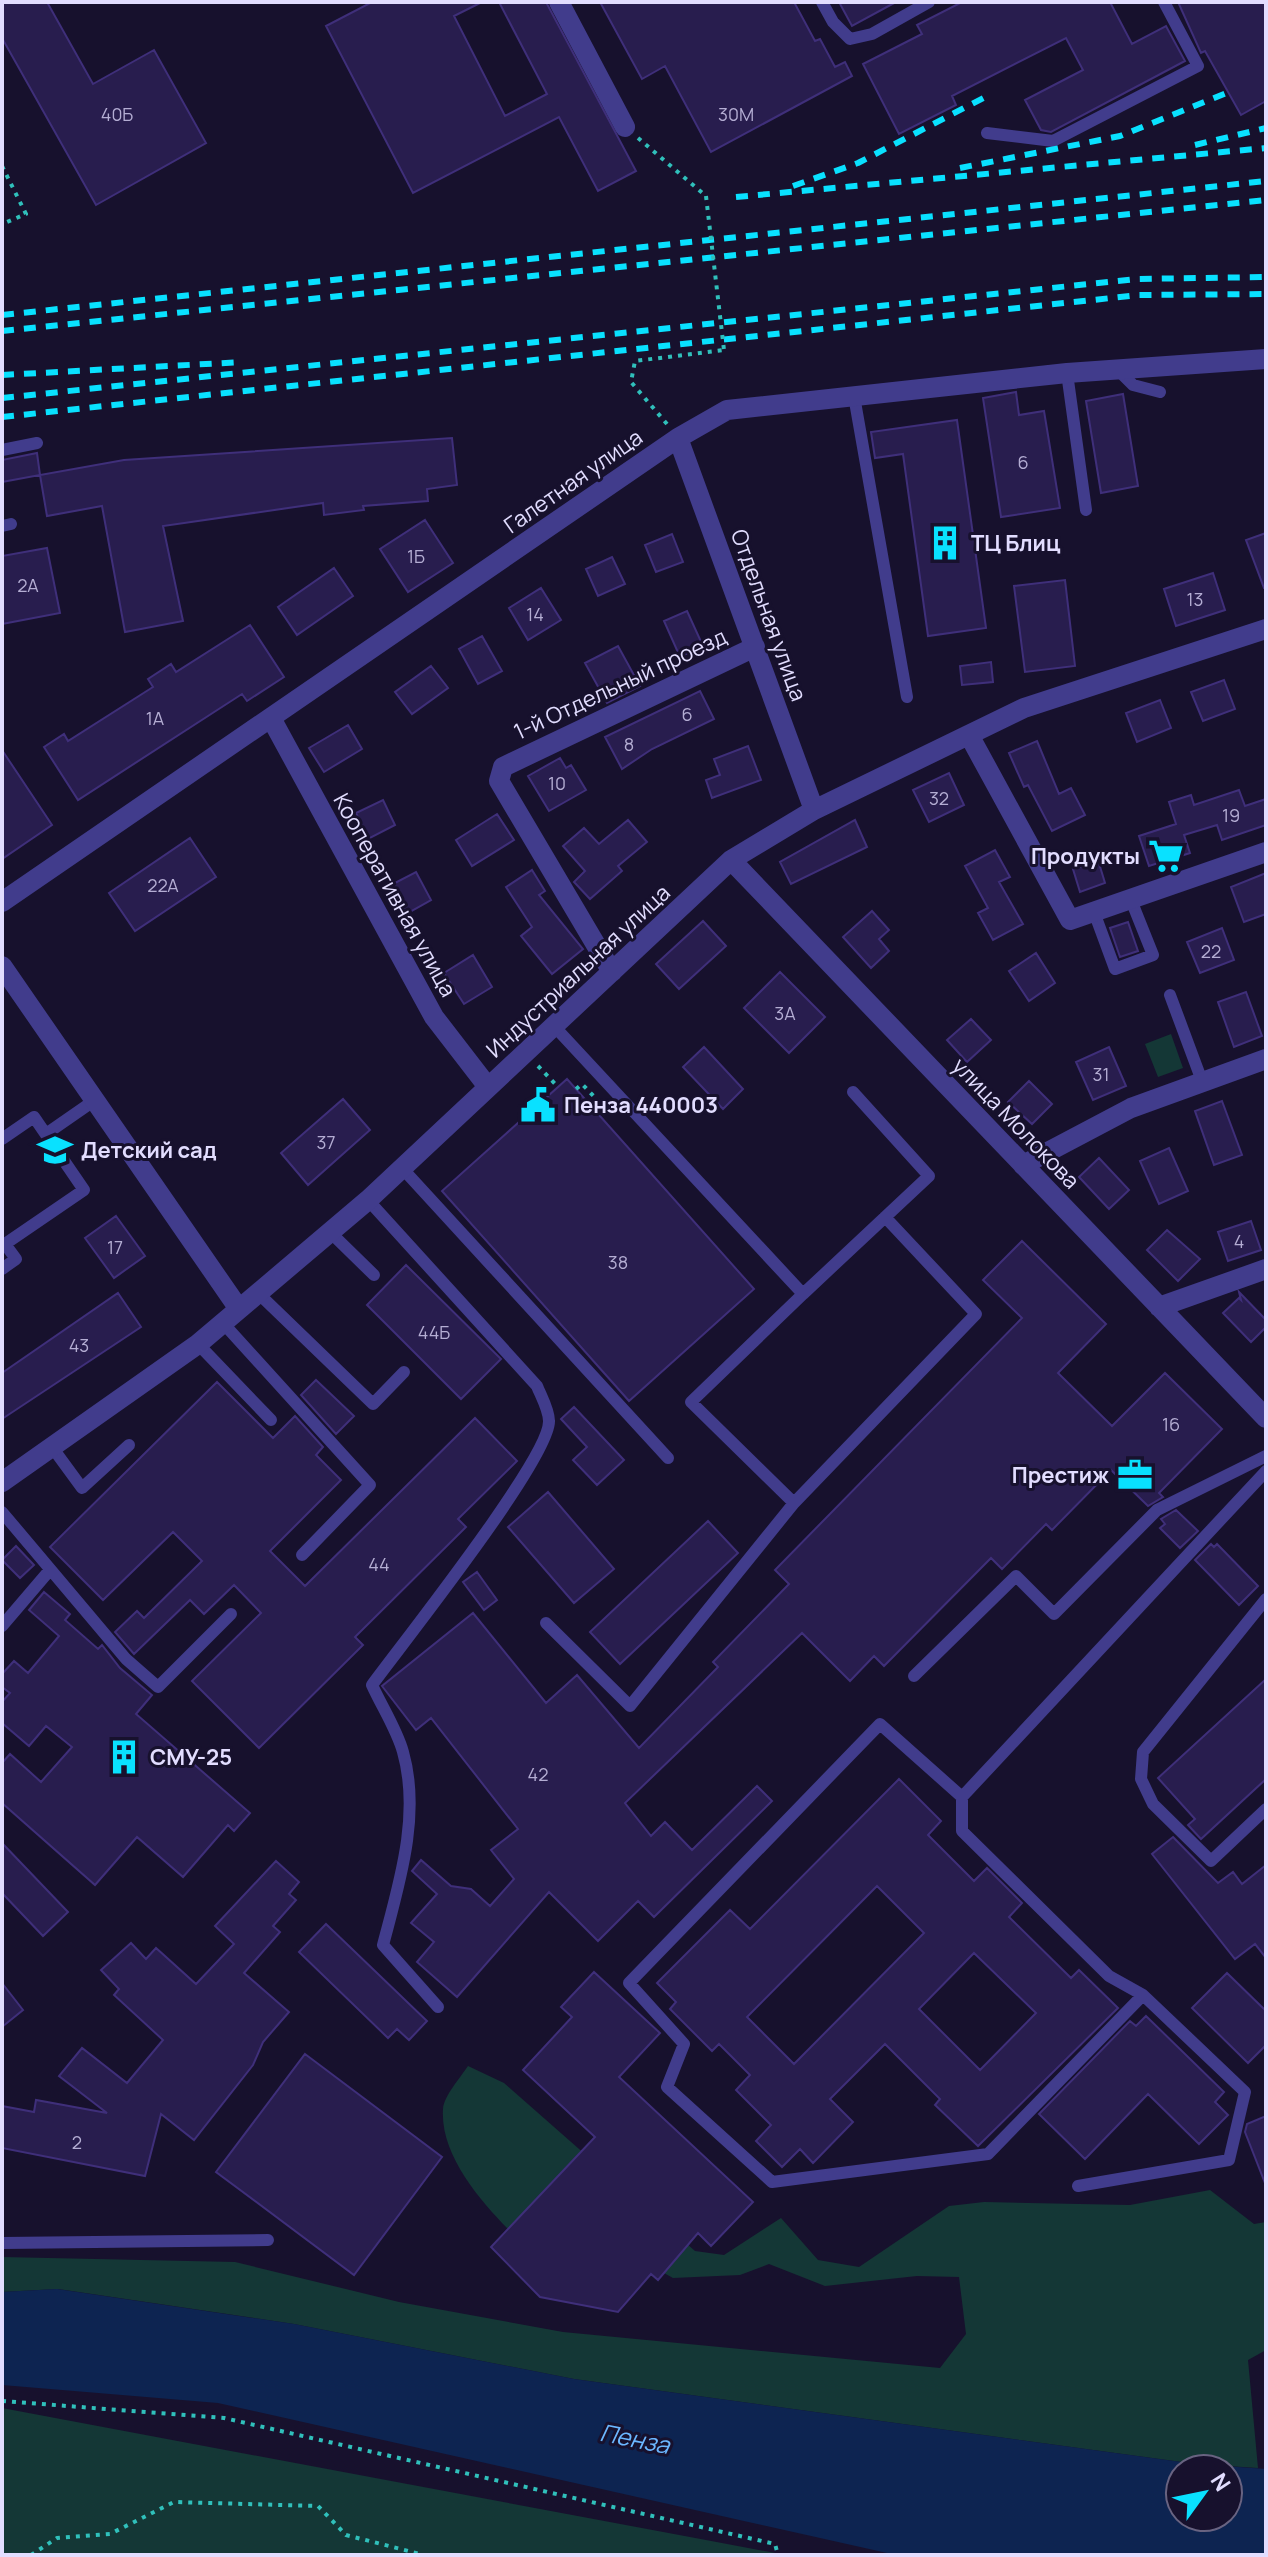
<svg xmlns="http://www.w3.org/2000/svg" width="1268" height="2557" font-family="Manrope,sans-serif">
  <rect width="100%" height="100%" fill="#17112d"/>
  <!-- green -->
  <path fill="#143736" d="M 1171,1034 L 1183,1068 L 1158,1077 L 1145,1044 Z
    M 468,2066 L 504,2083 L 695,2251 L 724,2255 L 781,2218 L 818,2260 L 859,2267 L 949,2206 L 984,2202 L 1130,2205 L 1210,2190 L 1254,2224 L 1266,2222 L 1266,2350 L 1248,2360 L 1258,2468 L 1196,2464 L 574,2379 L 294,2324 L 58,2289 L 2,2292 L 2,2257 L 235,2262 L 399,2302 L 563,2332 L 940,2368 L 966,2334 L 959,2277 L 917,2276 L 825,2286 L 769,2264 L 740,2275 L 673,2278 L 664,2273 L 575,2158 L 508,2229 C 479,2199 440,2154 443,2109 C 444,2096 460,2078 468,2066 Z
    M 2,2408 L 786,2555 L 2,2555 Z"/>
  <!-- water -->
  <path fill="#0d2451" fill-rule="evenodd" d="M 57,2289 L 294,2324 L 574,2379 L 1196,2464 L 1266,2469 L 1266,2555 L 896,2555 L 218,2403 L 2,2385 L 2,2292 ZM 1180,2469 L 1228,2469 L 1228,2517 L 1180,2517 Z"/>
  <!-- building -->
  <path fill="#281d4e" stroke="#3f2f7a" stroke-width="2" fill-rule="evenodd" d="M 2,2 L 47,2 L 93,84 L 154,50 L 206,143 L 96,205 L 2,38 Z
    M 372,2 L 482,2 L 454,16 L 505,116 L 547,94 L 499,2 L 546,2 L 636,171 L 598,191 L 559,117 L 413,193 L 326,26 Z
    M 600,2 L 794,2 L 815,41 L 820,39 L 835,67 L 845,62 L 852,76 L 711,152 L 665,66 L 642,79 Z
    M 839,2 L 896,2 L 852,26 Z
    M 962,2 L 1110,2 L 1132,44 L 1166,26 L 1185,61 L 1051,132 L 1041,130 L 1025,100 L 1083,70 L 1066,38 L 952,96 L 956,105 L 899,134 L 863,64 L 922,34 L 917,25 Z
    M 1178,2 L 1266,2 L 1266,101 L 1241,115 L 1205,51 L 1201,53 Z
    M 1016,392 L 1019,415 L 1044,411 L 1060,508 L 1001,517 L 983,398 Z
    M 1123,394 L 1138,486 L 1101,493 L 1086,401 Z
    M 957,420 L 986,628 L 928,636 L 903,454 L 875,458 L 871,432 Z
    M 452,438 L 457,485 L 427,489 L 428,501 L 363,506 L 364,510 L 324,515 L 323,503 L 163,526 L 183,621 L 125,632 L 102,506 L 47,516 L 40,475 L 124,460 Z
    M 37,453 L 40,475 L 2,482 L 2,460 Z
    M 425,520 L 453,563 L 408,592 L 380,549 Z
    M 1266,533 L 1266,588 L 1264,588 L 1246,540 Z
    M 672,534 L 683,562 L 656,572 L 645,545 Z
    M 47,548 L 60,613 L 2,624 L 2,556 Z
    M 612,557 L 625,584 L 598,596 L 586,569 Z
    M 334,568 L 353,596 L 297,635 L 278,607 Z
    M 1213,573 L 1225,610 L 1176,626 L 1164,589 Z
    M 1065,580 L 1075,666 L 1025,672 L 1014,586 Z
    M 541,588 L 561,620 L 528,640 L 509,608 Z
    M 687,611 L 703,646 L 680,657 L 664,621 Z
    M 250,625 L 284,677 L 247,701 L 242,694 L 78,800 L 44,747 L 64,734 L 68,741 L 153,687 L 148,679 L 171,664 L 176,672 Z
    M 482,636 L 502,671 L 478,684 L 459,649 Z
    M 618,646 L 640,686 L 607,703 L 585,663 Z
    M 991,662 L 993,682 L 962,685 L 960,666 Z
    M 431,666 L 448,688 L 412,714 L 395,692 Z
    M 1224,680 L 1235,709 L 1203,721 L 1191,692 Z
    M 700,691 L 714,719 L 652,749 L 622,769 L 605,737 Z
    M 1160,700 L 1171,728 L 1137,742 L 1126,713 Z
    M 348,725 L 362,749 L 324,772 L 309,748 Z
    M 1037,741 L 1059,794 L 1071,788 L 1085,815 L 1052,831 L 1028,785 L 1024,787 L 1009,753 Z
    M 748,746 L 761,780 L 712,798 L 706,780 L 720,775 L 714,759 Z
    M 2,750 L 52,825 L 2,859 Z
    M 560,758 L 566,768 L 571,765 L 586,790 L 549,811 L 528,776 Z
    M 949,773 L 964,805 L 929,822 L 913,790 Z
    M 1239,790 L 1245,806 L 1266,799 L 1266,825 L 1222,840 L 1217,825 L 1184,835 L 1190,853 L 1149,866 L 1139,836 L 1176,824 L 1169,802 L 1191,795 L 1194,805 Z
    M 383,800 L 395,825 L 368,839 L 356,813 Z
    M 497,814 L 514,840 L 472,866 L 456,840 Z
    M 628,820 L 647,842 L 618,866 L 622,871 L 590,899 L 574,882 L 585,871 L 563,846 L 584,828 L 599,844 Z
    M 855,820 L 867,847 L 791,884 L 780,862 Z
    M 190,838 L 216,877 L 135,931 L 109,893 Z
    M 995,850 L 1010,877 L 999,882 L 1023,924 L 993,940 L 978,913 L 988,908 L 965,866 Z
    M 1098,860 L 1105,883 L 1080,892 L 1073,869 Z
    M 532,870 L 545,891 L 539,895 L 583,949 L 552,974 L 521,936 L 532,927 L 506,887 Z
    M 416,872 L 431,900 L 406,914 L 391,885 Z
    M 1266,873 L 1266,914 L 1244,922 L 1231,887 Z
    M 872,911 L 889,930 L 879,939 L 889,951 L 871,968 L 843,937 Z
    M 703,921 L 726,946 L 679,989 L 656,964 Z
    M 1128,922 L 1138,951 L 1120,957 L 1110,928 Z
    M 1222,928 L 1234,960 L 1200,973 L 1187,942 Z
    M 1036,953 L 1055,983 L 1029,1001 L 1009,971 Z
    M 473,955 L 492,987 L 464,1004 L 444,973 Z
    M 780,972 L 825,1017 L 789,1053 L 744,1008 Z
    M 1246,992 L 1262,1036 L 1234,1047 L 1218,1002 Z
    M 971,1019 L 991,1040 L 967,1062 L 947,1040 Z
    M 704,1047 L 743,1089 L 723,1109 L 683,1067 Z
    M 1109,1047 L 1126,1086 L 1093,1100 L 1076,1062 Z
    M 567,1079 L 754,1289 L 629,1401 L 442,1191 Z
    M 1029,1081 L 1052,1104 L 1032,1124 L 1008,1102 Z
    M 343,1099 L 370,1130 L 308,1185 L 281,1153 Z
    M 1222,1101 L 1242,1155 L 1214,1165 L 1195,1111 Z
    M 1169,1148 L 1188,1191 L 1159,1204 L 1140,1161 Z
    M 1099,1158 L 1129,1190 L 1109,1209 L 1079,1177 Z
    M 116,1216 L 145,1256 L 114,1278 L 85,1238 Z
    M 1251,1221 L 1261,1250 L 1228,1261 L 1218,1232 Z
    M 1167,1230 L 1200,1259 L 1178,1281 L 1147,1250 Z
    M 1022,1241 L 1106,1324 L 1058,1373 L 1112,1426 L 1165,1373 L 1222,1429 L 1159,1493 L 1163,1497 L 1148,1506 L 1111,1470 L 1052,1530 L 1046,1524 L 1002,1569 L 991,1558 L 884,1666 L 874,1656 L 850,1681 L 802,1633 L 625,1803 L 651,1836 L 665,1822 L 692,1850 L 757,1786 L 772,1801 L 654,1917 L 638,1901 L 598,1941 L 549,1892 L 457,1997 L 417,1962 L 434,1942 L 411,1923 L 437,1894 L 412,1871 L 421,1860 L 451,1886 L 471,1889 L 490,1906 L 514,1879 L 491,1850 L 518,1829 L 431,1718 L 416,1730 L 382,1686 L 473,1613 L 546,1703 L 577,1675 L 639,1748 L 718,1667 L 713,1662 L 789,1584 L 775,1570 L 1022,1318 L 983,1280 Z
    M 406,1265 L 501,1359 L 461,1399 L 367,1305 Z
    M 1239,1292 L 1266,1320 L 1266,1327 L 1251,1342 L 1223,1313 L 1239,1298 L 1241,1300 Z
    M 118,1293 L 141,1327 L 2,1419 L 2,1373 Z
    M 316,1380 L 354,1416 L 336,1434 L 301,1395 Z
    M 217,1382 L 273,1438 L 295,1416 L 323,1447 L 316,1455 L 341,1480 L 270,1551 L 305,1586 L 475,1418 L 517,1461 L 458,1519 L 466,1527 L 355,1637 L 363,1645 L 259,1748 L 192,1681 L 261,1613 L 234,1585 L 204,1614 L 190,1600 L 134,1654 L 115,1632 L 137,1611 L 144,1618 L 202,1561 L 173,1532 L 103,1600 L 50,1547 Z
    M 574,1407 L 624,1460 L 597,1485 L 573,1460 L 587,1447 L 561,1419 Z
    M 548,1492 L 614,1569 L 574,1603 L 508,1527 Z
    M 1176,1510 L 1198,1531 L 1180,1548 L 1160,1528 L 1165,1524 L 1161,1519 Z
    M 708,1521 L 738,1553 L 620,1664 L 590,1632 Z
    M 1211,1544 L 1214,1547 L 1217,1544 L 1258,1586 L 1239,1605 L 1195,1560 Z
    M 16,1546 L 34,1565 L 20,1578 L 2,1560 Z
    M 477,1572 L 497,1600 L 484,1610 L 463,1582 Z
    M 44,1592 L 70,1614 L 65,1620 L 98,1649 L 102,1645 L 120,1668 L 152,1695 L 136,1714 L 250,1813 L 234,1831 L 228,1825 L 183,1877 L 137,1837 L 95,1885 L 2,1803 L 2,1763 L 10,1754 L 41,1782 L 72,1747 L 46,1726 L 29,1746 L 2,1723 L 2,1702 L 10,1693 L 2,1687 L 2,1674 L 14,1661 L 28,1673 L 59,1636 L 29,1610 Z
    M 1266,1679 L 1266,1779 L 1201,1839 L 1188,1825 L 1195,1819 L 1158,1778 Z
    M 899,1779 L 941,1821 L 928,1835 L 974,1881 L 987,1868 L 1022,1903 L 1009,1917 L 1071,1978 L 1079,1970 L 1118,2008 L 978,2146 L 935,2105 L 940,2099 L 885,2044 L 830,2099 L 853,2122 L 813,2163 L 800,2149 L 782,2167 L 756,2141 L 771,2125 L 736,2090 L 750,2075 L 719,2044 L 712,2051 L 670,2009 L 676,2002 L 657,1983 L 730,1910 L 750,1929 ZM 877,1886 L 924,1933 L 794,2064 L 747,2017 ZM 974,1953 L 1036,2013 L 980,2070 L 919,2009 Z
    M 1173,1837 L 1218,1883 L 1233,1872 L 1242,1884 L 1266,1865 L 1266,1958 L 1255,1944 L 1235,1959 L 1152,1854 Z
    M 2,1843 L 68,1912 L 43,1936 L 2,1893 Z
    M 276,1861 L 299,1882 L 289,1894 L 296,1900 L 273,1926 L 280,1932 L 244,1973 L 289,2012 L 263,2042 L 253,2065 L 194,2140 L 161,2114 L 145,2176 L 2,2148 L 2,2106 L 34,2112 L 36,2100 L 107,2113 L 59,2076 L 82,2048 L 127,2083 L 163,2040 L 114,1995 L 119,1989 L 101,1970 L 131,1943 L 146,1959 L 156,1948 L 196,1984 L 234,1944 L 215,1926 Z
    M 326,1924 L 427,2021 L 409,2040 L 397,2029 L 388,2038 L 299,1952 Z
    M 594,1972 L 660,2033 L 619,2077 L 753,2202 L 711,2246 L 698,2233 L 658,2280 L 651,2274 L 618,2312 L 540,2297 L 491,2247 L 595,2137 L 523,2070 L 572,2017 L 561,2007 Z
    M 1227,1973 L 1266,2011 L 1266,2045 L 1248,2063 L 1192,2008 Z
    M 2,1983 L 23,2010 L 2,2027 Z
    M 1146,2016 L 1224,2092 L 1215,2102 L 1228,2115 L 1199,2144 L 1148,2094 L 1085,2159 L 1039,2114 L 1130,2021 L 1136,2026 Z
    M 305,2054 L 442,2157 L 354,2275 L 216,2172 Z
    M 1266,2116 L 1266,2183 L 1265,2183 L 1245,2132 L 1247,2124 Z"/>
  <g fill="none" stroke-linecap="round" stroke-linejoin="round">
    <!-- path -->
    <path stroke="#30c0bb" stroke-width="4" stroke-dasharray="4 6" stroke-linecap="butt" d="M 638,138 L 706,196
      M 2,166 L 26,214 L 2,224
      M 667,424 L 631,382 L 635,361 L 724,350
      M 538,1066 L 558,1087
      M 576,1089 L 582,1084 L 605,1108 L 598,1114
      M 2,2401 L 224,2418 L 775,2544 L 778,2555
      M 31,2555 L 57,2538 L 110,2534 L 174,2502 L 318,2506 L 346,2535 L 424,2555"/>
    <!-- lane -->
    <path stroke="#413c8c" stroke-width="12" d="M 822,2 L 833,22 L 850,39 L 872,34 L 929,2
      M 987,133 L 1053,141 L 1198,66 L 1164,2
      M 1118,370 L 1133,385 L 1160,392
      M 1067,373 L 1086,510
      M 854,396 L 907,697
      M 2,450 L 37,443
      M 2,526 L 11,524
      M 1094,912 L 1115,969 L 1153,955 L 1131,900
      M 1170,995 L 1202,1081
      M 554,1026 L 803,1294 L 929,1176 L 853,1092
      M 46,1134 L 95,1100
      M 2,1139 L 34,1117 L 84,1190 L 5,1244 L 16,1259 L 2,1269
      M 402,1168 L 668,1458
      M 368,1200 L 537,1386 C 541,1396 549,1410 549,1421 C 550,1458 402,1644 372,1685 C 382,1707 397,1730 403,1752 C 421,1815 399,1884 383,1945 L 438,2007
      M 330,1232 L 374,1275
      M 258,1293 L 373,1404 L 404,1372
      M 803,1294 L 691,1402 L 794,1503 L 976,1314 L 885,1217
      M 223,1323 L 370,1485 L 302,1555
      M 198,1344 L 271,1420
      M 52,1447 L 82,1488 L 129,1445
      M 2,1512 L 126,1659 L 158,1687 L 231,1614
      M 1266,1599 L 1143,1752 L 1141,1779 L 1153,1804 L 1211,1861 L 1266,1809
      M 546,1623 L 630,1706 L 794,1503
      M 2,1626 L 49,1571
      M 914,1676 L 1016,1576 L 1054,1614 L 1157,1510 L 1266,1456
      M 962,1797 L 880,1724 L 629,1983 L 684,2044 L 667,2087 L 772,2182 L 988,2154 L 1143,1995 L 1109,1976 L 962,1831 L 962,1797 L 1266,1471
      M 1078,2186 L 1229,2160 L 1245,2092 L 1143,1995
      M 2,2243 L 268,2240"/>
    <!-- street -->
    <path stroke="#413c8c" stroke-width="20" d="M 559,2 L 625,127
      M 678,438 L 814,810
      M 271,718 L 434,1017 L 488,1087
      M 969,735 L 1070,920 L 1266,852
      M 731,860 L 1266,1418
      M 2,902 L 678,438 L 727,410 L 1067,373 L 1266,359
      M 2,966 L 239,1309
      M 612,972 L 499,781 L 503,767 L 755,647
      M 1023,1165 L 1131,1108 L 1266,1059
      M 1159,1307 L 1266,1269
      M 2,1482 L 198,1344 L 368,1200 L 731,860 L 814,810 L 1024,708 L 1266,629"/>
    <!-- rail -->
    <path stroke="#09e1ff" stroke-width="6" stroke-dasharray="12 10" stroke-linecap="butt" d="M 1195,145 L 1266,128
      M 960,168 L 1120,136 L 1229,92
      M 793,186 L 858,163 L 991,94
      M 736,197 L 1266,148
      M 2,315 L 1266,181
      M 2,331 L 1266,200
      M 2,375 L 243,362
      M 2,398 L 1137,279 L 1266,277
      M 2,417 L 1139,295 L 1266,294"/>
    <!-- path-bridge -->
    <path stroke="#30c0bb" stroke-width="4" stroke-dasharray="4 6" stroke-linecap="butt" d="M 706,196 L 724,350"/>
  </g>
  <!-- icons -->
  <defs>
    <g id="building-bare" transform="scale(2.76)"><path d="M-4-6H4V6H1V3H-1V6H-4ZM-2.5-4.3h1.7v1.8h-1.7ZM.8-4.3h1.7v1.8H.8ZM-2.5-1h1.7V.8h-1.7ZM.8-1h1.7V.8H.8Z" fill="#09e1ff" stroke="#17112d" stroke-width="2.5" paint-order="stroke"/></g>
    <g id="supermarket-bare" transform="scale(2.76)"><path d="M-6-5.5h2.5l.6 2H6L4.5 2H-2.5L-4.4-4H-6ZM-1.5 3.2a1.3 1.3 0 1 0 .1 0ZM3 3.2a1.3 1.3 0 1 0 .1 0Z" fill="#09e1ff" stroke="#17112d" stroke-width="2.5" paint-order="stroke"/></g>
    <g id="civic-bare" transform="scale(2.76)"><path d="M-.6-6.5H3V-4.5H.6V-3L4-1V1h2V6H-6V1h2V-1L-.6-3ZM-1.2 2.5V6h2.4V2.5Z" fill="#09e1ff" stroke="#17112d" stroke-width="2.5" paint-order="stroke"/></g>
    <g id="school-bare" transform="scale(2.76)"><path d="M0-5L7-2L0 1L-7-2ZM-4 1L0 2.5L4 1V4Q0 6-4 4Z" fill="#09e1ff" stroke="#17112d" stroke-width="2.5" paint-order="stroke"/></g>
    <g id="office-bare" transform="scale(2.76)"><path d="M-6-3h4V-5.5h4V-3h4V5H-6ZM-1-4.5V-3h2v-1.5ZM-6 0V1H6V0Z" fill="#09e1ff" stroke="#17112d" stroke-width="2.5" paint-order="stroke"/></g>
  </defs>
  <g fill-rule="evenodd">
    <use href="#building-bare" x="945" y="543"/>
    <use href="#supermarket-bare" x="1166" y="856"/>
    <use href="#civic-bare" x="538" y="1105"/>
    <use href="#school-bare" x="55" y="1150"/>
    <use href="#office-bare" x="1135" y="1475"/>
    <use href="#building-bare" x="124" y="1757"/>
  </g>
  <g text-anchor="middle" dominant-baseline="central" stroke-width="6" stroke-linejoin="round" paint-order="stroke">
    <!-- number labels -->
    <g font-size="18" fill="#b4add3">
      <text x="117" y="114">40Б</text>
      <text x="736" y="114">30М</text>
      <text x="1023" y="462">6</text>
      <text x="416" y="556">1Б</text>
      <text x="28" y="585">2А</text>
      <text x="1195" y="599">13</text>
      <text x="535" y="614">14</text>
      <text x="687" y="714">6</text>
      <text x="155" y="718">1А</text>
      <text x="629" y="744">8</text>
      <text x="557" y="783">10</text>
      <text x="939" y="798">32</text>
      <text x="1231" y="815">19</text>
      <text x="163" y="885">22А</text>
      <text x="1211" y="951">22</text>
      <text x="785" y="1013">3А</text>
      <text x="1101" y="1074">31</text>
      <text x="326" y="1142">37</text>
      <text x="1239" y="1241">4</text>
      <text x="115" y="1247">17</text>
      <text x="618" y="1262">38</text>
      <text x="434" y="1332">44Б</text>
      <text x="79" y="1345">43</text>
      <text x="1171" y="1424">16</text>
      <text x="379" y="1564">44</text>
      <text x="538" y="1774">42</text>
      <text x="77" y="2142">2</text>
    </g>
    <!-- street labels -->
    <g font-size="22" fill="#e2ddff" stroke="#17112d">
      <text transform="translate(573 481) rotate(-35)">Галетная улица</text>
      <text transform="translate(769 615) rotate(70)">Отдельная улица</text>
      <text transform="translate(620 684) rotate(-25)">1-й Отдельный проезд</text>
      <text transform="translate(395 895) rotate(61)">Кооперативная улица</text>
      <text transform="translate(578 971) rotate(-43)">Индустриальная улица</text>
      <text transform="translate(1016 1123) rotate(46)">улица Молокова</text>
    </g>
    <!-- poi labels -->
    <g font-size="22" font-weight="bold" fill="#e2ddff" stroke="#17112d" text-anchor="start">
      <text x="971" y="543">ТЦ Блиц</text>
      <text x="1140" y="856" text-anchor="end">Продукты</text>
      <text x="564" y="1105">Пенза 440003</text>
      <text x="81" y="1150">Детский сад</text>
      <text x="1109" y="1475" text-anchor="end">Престиж</text>
      <text x="150" y="1757">СМУ-25</text>
    </g>
    <!-- water labels -->
    <g font-size="24" font-style="italic" fill="#6bb7ff" stroke="#17112d">
      <text transform="translate(635 2438) rotate(11)">Пенза</text>
    </g>
  </g>
  <!-- border -->
  <rect width="1268" height="2557" fill="none" stroke="#e2ddff" stroke-width="8"/>
  <!-- north arrow -->
  <g transform="translate(1204 2493) rotate(57)"><circle r="38" fill="#17112d" stroke="#686381" stroke-width="2"/>
  <path d="M0-6L14 30L0 20L-14 30Z" fill="#09e1ff"/>
  <text y="-12" font-size="22" font-weight="bold" text-anchor="middle" fill="#e2ddff">N</text>
  </g>
</svg>
